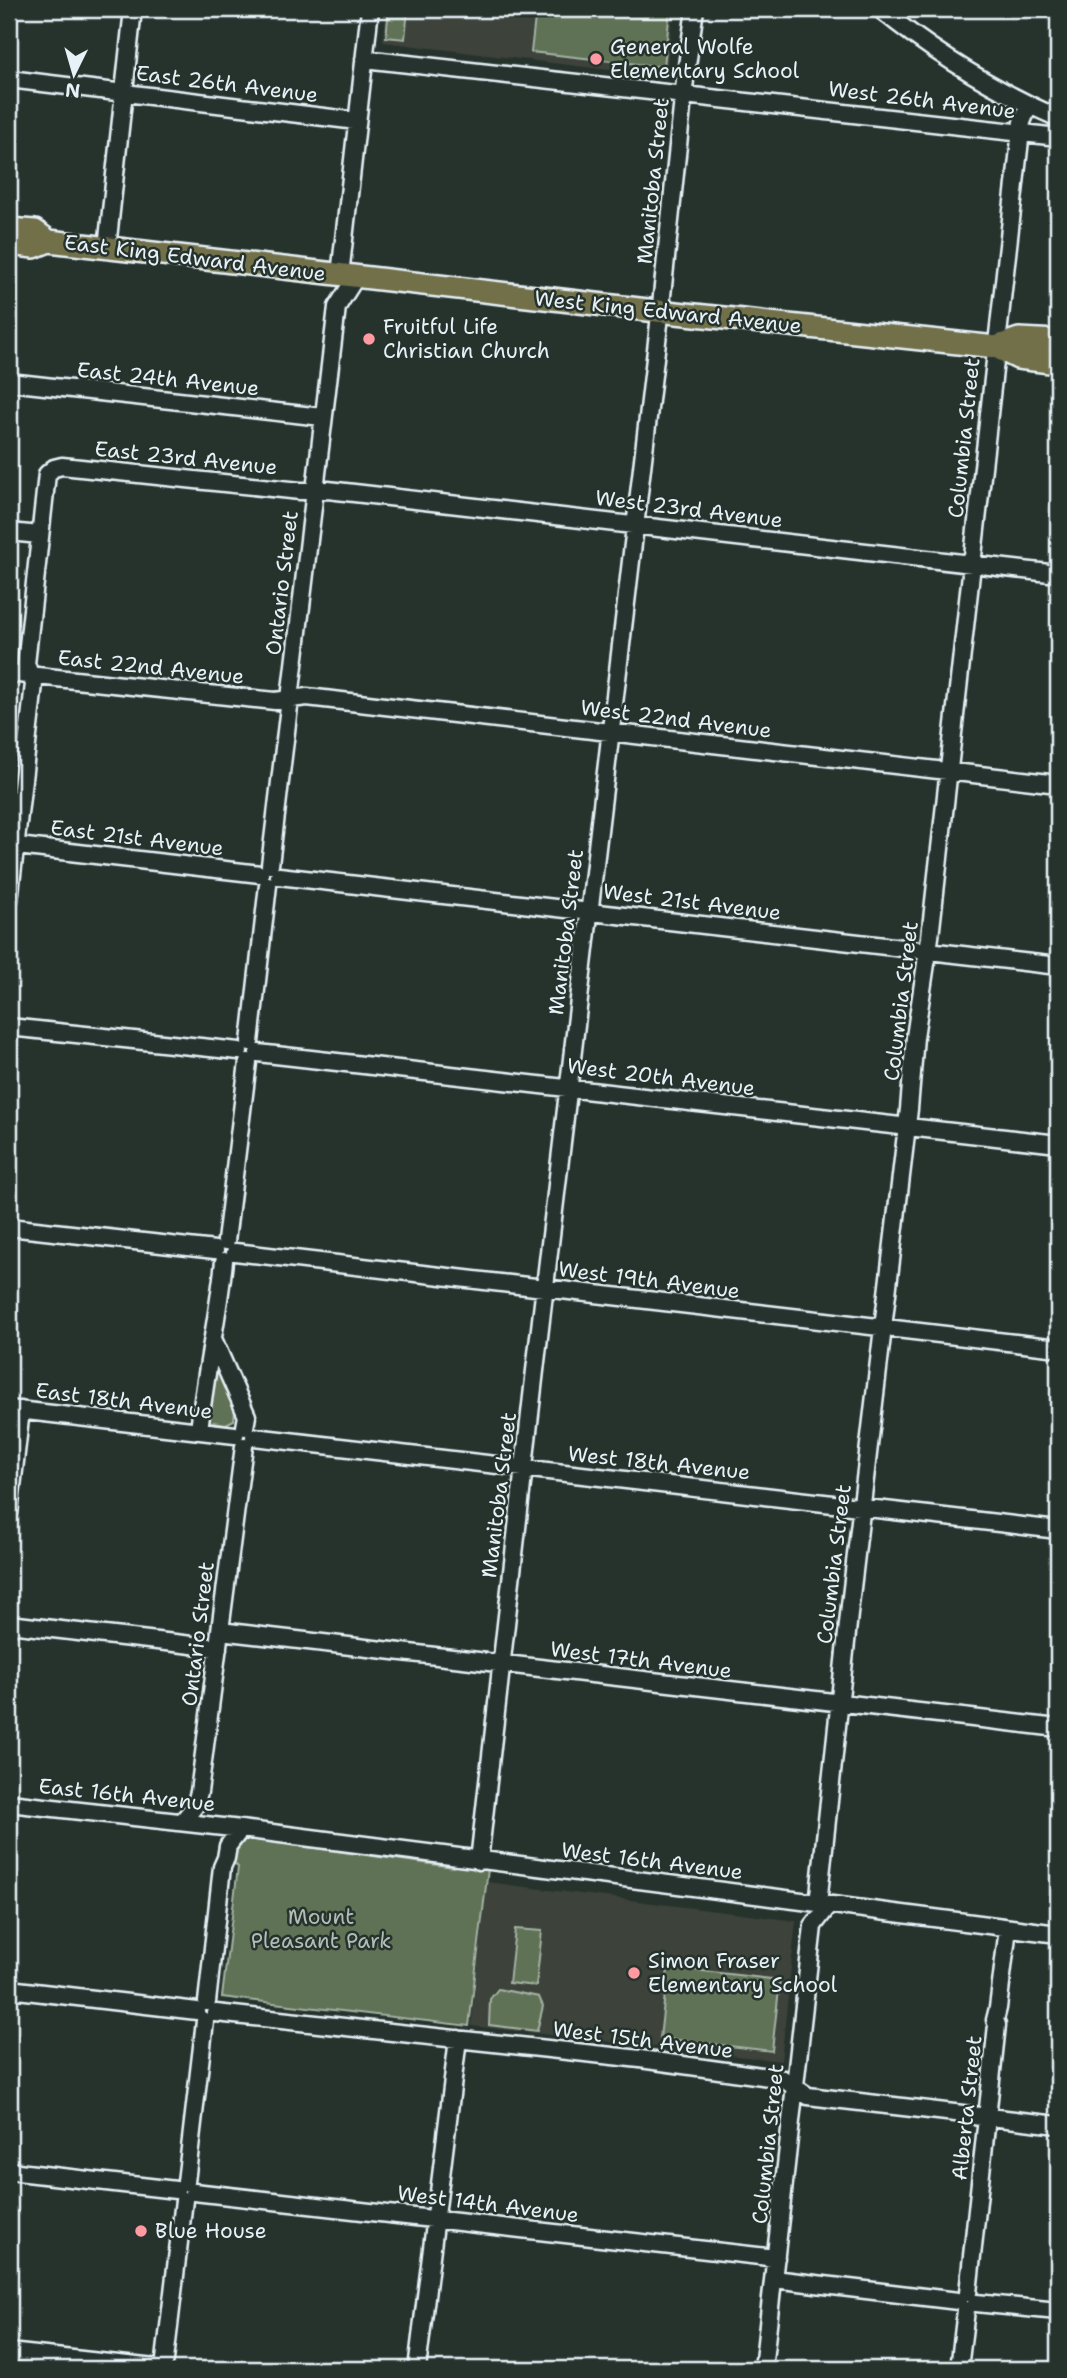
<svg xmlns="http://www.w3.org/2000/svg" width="1067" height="2378" font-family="'Shantell Sans',sans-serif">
  <rect width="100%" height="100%" fill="#26332d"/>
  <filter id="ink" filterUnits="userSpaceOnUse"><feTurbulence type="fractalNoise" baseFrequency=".0143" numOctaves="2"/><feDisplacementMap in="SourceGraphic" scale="14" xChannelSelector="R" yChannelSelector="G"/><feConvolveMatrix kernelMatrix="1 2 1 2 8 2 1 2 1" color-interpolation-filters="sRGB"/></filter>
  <g filter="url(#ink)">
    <!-- built -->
    <path fill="#3c423a" d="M 387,9 L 673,9 L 666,77 L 383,42 Z
      M 487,1882 L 796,1921 L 781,2061 L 471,2026 Z"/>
    <!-- green -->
    <path fill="#5f7255" stroke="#a4b2a6" stroke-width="2" d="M 389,9 L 408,9 L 405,39 L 386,37 Z
      M 536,9 L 670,9 L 664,67 L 531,52 Z
      M 216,1363 L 235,1410 L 234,1420 L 226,1424 L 206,1421 Z
      M 241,1838 L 453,1867 L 457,1865 L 488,1869 L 469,2026 L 222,1997 L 238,1867 C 226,1856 234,1851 241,1838 Z
      M 515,1929 L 542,1931 L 536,1986 L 509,1983 Z
      M 668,1967 L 780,1980 L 772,2051 L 660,2038 Z
      M 498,1989 L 539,1997 L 543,2006 L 537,2031 L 489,2025 L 490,1999 Z"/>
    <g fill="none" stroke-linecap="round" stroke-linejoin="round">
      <!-- minor casing -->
      <g stroke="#e8f1f8" stroke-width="21">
        <path id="minor" d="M 880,9 C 935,54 994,90 1058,118
          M 364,59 L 1058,137
          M 9,79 L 357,121
          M 107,248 L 133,9
          M 340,275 L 370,9
          M 9,382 L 322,417
          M 9,532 L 40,535
          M 9,673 L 275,701 L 307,697 L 1058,784
          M 9,845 L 260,874
          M 270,865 L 337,307 L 356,277
          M 279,876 L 1058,966
          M 9,901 L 34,684 L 26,664 L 47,474 L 54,468 L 62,466 L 300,491 L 328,490 L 1058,574
          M 9,1027 L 239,1051
          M 250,1042 L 268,885
          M 258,1053 L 1058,1144
          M 9,1227 L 215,1250
          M 226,1241 L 248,1062
          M 235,1252 L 1058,1348
          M 214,1341 L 247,1416 L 245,1427
          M 9,1409 L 235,1435
          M 199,1431 C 205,1374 218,1318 224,1261
          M 254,1437 L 1058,1530
          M 9,1513 L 21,1410
          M 9,1624 L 218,1648
          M 220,1631 L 1058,1728
          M 9,1803 L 241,1829 L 1058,1934
          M 182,1822 L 195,1806 L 199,1792 L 244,1446
          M 479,1861 L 534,1379 L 658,333 L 685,80 L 695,9
          M 818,1904 L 850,1605 L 909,1109 L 915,1037 L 930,937 L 1022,122 L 1029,105
          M 9,1989 L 197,2011
          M 207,2002 L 222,1867 L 226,1858 L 228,1846 L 241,1829
          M 216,2013 L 640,2059 L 783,2079 L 808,2096 L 1058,2125
          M 9,2171 L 176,2190
          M 186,2182 L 205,2021
          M 194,2192 L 776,2258
          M 774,2279 L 958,2301
          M 968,2293 L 997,2025 L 995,2020 L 998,2008 L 1008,1928
          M 976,2303 L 1058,2311
          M 9,2352 L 155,2368
          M 165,2360 L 184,2200
          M 417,2369 L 458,2039
          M 763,2369 L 813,1926 L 829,1905
          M 959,2369 L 966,2310"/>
      </g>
      <!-- major casing -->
      <g stroke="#e8f1f8" stroke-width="26">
        <path id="major" d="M 9,229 L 35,231 L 49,241
          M 9,244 L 34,247 L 49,241 L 648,310 L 996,347 L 1018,358 L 1058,363
          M 996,347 L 1019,339 L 1058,341"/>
      </g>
      <!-- minor -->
      <use href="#minor" stroke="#26332d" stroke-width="16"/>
      <!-- major -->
      <use href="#major" stroke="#71704a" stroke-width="21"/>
    </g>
  </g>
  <!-- markers -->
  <g fill="#ff9aa2" stroke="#26332d" stroke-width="2.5">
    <circle cx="596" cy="59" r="7"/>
    <circle cx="369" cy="339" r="7"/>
    <circle cx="634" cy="1973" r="7"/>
    <circle cx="141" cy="2231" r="7"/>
  </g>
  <g text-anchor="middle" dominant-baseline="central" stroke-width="5" stroke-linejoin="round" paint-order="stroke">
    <!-- poi labels -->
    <g font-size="21" fill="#e8f1f8" stroke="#26332d" text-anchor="start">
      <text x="610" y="47">General Wolfe<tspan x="610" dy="24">Elementary School</tspan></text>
      <text x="383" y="327">Fruitful Life<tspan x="383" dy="24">Christian Church</tspan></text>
      <text x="648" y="1961">Simon Fraser<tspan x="648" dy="24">Elementary School</tspan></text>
      <text x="155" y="2231">Blue House</text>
    </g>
    <!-- street labels -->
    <g font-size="21" fill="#e8f1f8" stroke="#26332d">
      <text transform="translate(227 84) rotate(7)">East 26th Avenue</text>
      <text transform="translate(922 100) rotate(7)">West 26th Avenue</text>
      <text transform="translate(653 181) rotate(-84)">Manitoba Street</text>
      <text transform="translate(195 258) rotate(7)">East King Edward Avenue</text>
      <text transform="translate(668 312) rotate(6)">West King Edward Avenue</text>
      <text transform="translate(168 379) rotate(6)">East 24th Avenue</text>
      <text transform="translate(964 438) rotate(-84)">Columbia Street</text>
      <text transform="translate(186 458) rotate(6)">East 23rd Avenue</text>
      <text transform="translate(689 509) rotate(7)">West 23rd Avenue</text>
      <text transform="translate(282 583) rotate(-83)">Ontario Street</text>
      <text transform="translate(151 667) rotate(6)">East 22nd Avenue</text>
      <text transform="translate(676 719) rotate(7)">West 22nd Avenue</text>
      <text transform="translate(137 838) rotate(7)">East 21st Avenue</text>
      <text transform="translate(692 902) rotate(7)">West 21st Avenue</text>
      <text transform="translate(566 932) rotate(-83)">Manitoba Street</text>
      <text transform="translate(901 1001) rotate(-83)">Columbia Street</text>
      <text transform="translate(661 1077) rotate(7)">West 20th Avenue</text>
      <text transform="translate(649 1280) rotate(7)">West 19th Avenue</text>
      <text transform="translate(124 1401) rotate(7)">East 18th Avenue</text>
      <text transform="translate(659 1463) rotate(6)">West 18th Avenue</text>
      <text transform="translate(499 1495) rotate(-83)">Manitoba Street</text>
      <text transform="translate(834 1564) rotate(-83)">Columbia Street</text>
      <text transform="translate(198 1634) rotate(-83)">Ontario Street</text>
      <text transform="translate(641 1660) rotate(7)">West 17th Avenue</text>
      <text transform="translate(127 1795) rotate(6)">East 16th Avenue</text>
      <text transform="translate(652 1861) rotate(7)">West 16th Avenue</text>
      <text transform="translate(643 2040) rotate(7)">West 15th Avenue</text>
      <text transform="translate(967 2108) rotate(-84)">Alberta Street</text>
      <text transform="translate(768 2144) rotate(-84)">Columbia Street</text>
      <text transform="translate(488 2204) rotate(7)">West 14th Avenue</text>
    </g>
    <!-- park labels -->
    <g font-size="21" fill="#b1beb7" stroke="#26332d">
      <text x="321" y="1917">Mount<tspan x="321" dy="24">Pleasant Park</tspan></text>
    </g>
  </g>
  <!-- margin -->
  <rect width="1067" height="2378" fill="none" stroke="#26332d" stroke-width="35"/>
  <rect x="18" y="18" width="1032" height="2343" fill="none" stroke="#e8f1f8" stroke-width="2.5" filter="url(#ink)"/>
  <!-- north arrow -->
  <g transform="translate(74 74) rotate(185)" stroke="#26332d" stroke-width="5" paint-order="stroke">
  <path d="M0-5L12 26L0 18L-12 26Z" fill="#e8f1f8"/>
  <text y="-10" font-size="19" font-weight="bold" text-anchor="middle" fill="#e8f1f8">N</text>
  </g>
</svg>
